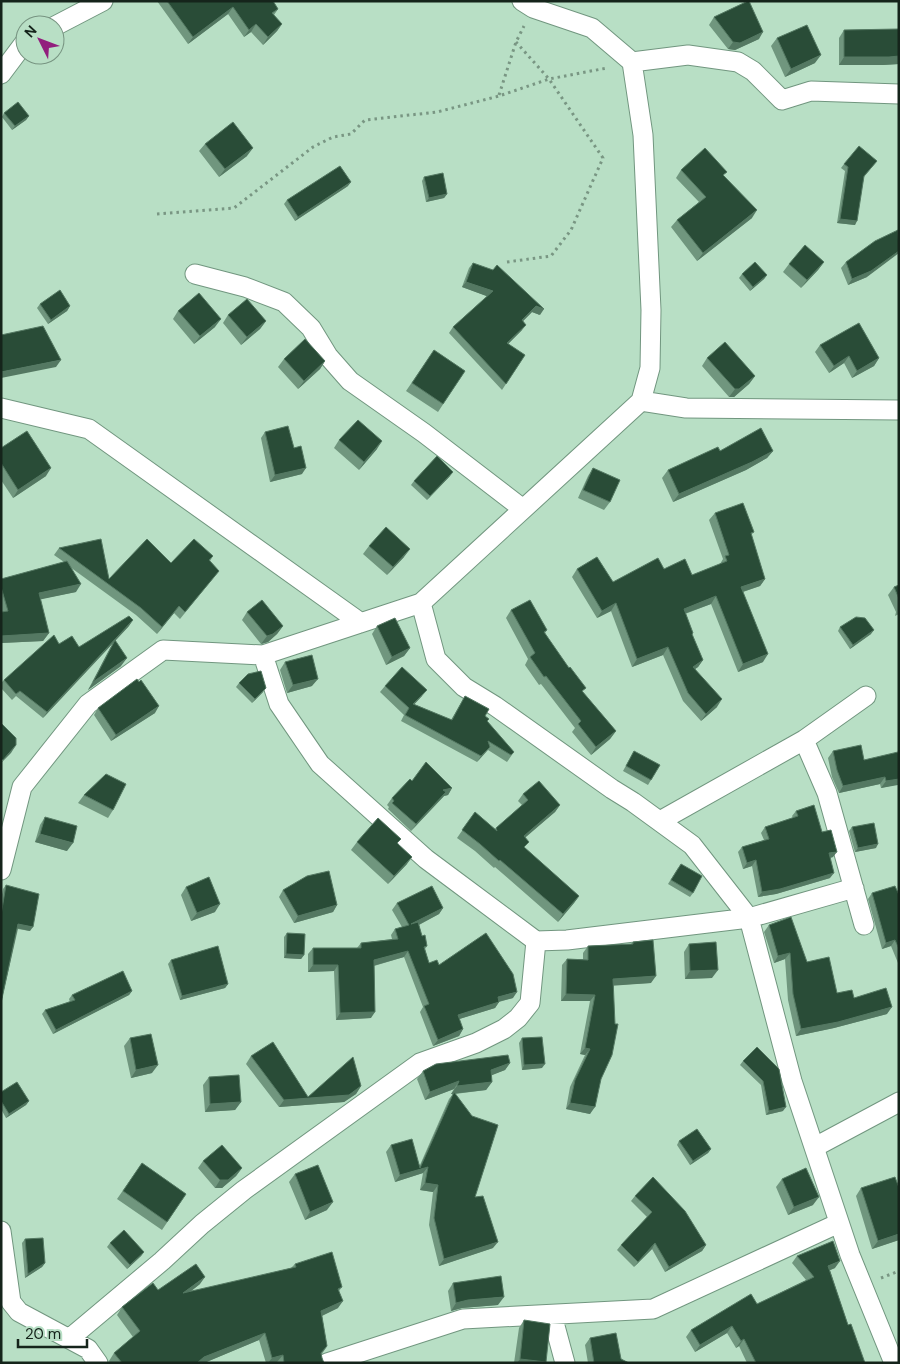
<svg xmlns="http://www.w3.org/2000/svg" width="900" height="1364" font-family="'DM Sans',sans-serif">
  <rect width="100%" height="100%" fill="#b8dfc5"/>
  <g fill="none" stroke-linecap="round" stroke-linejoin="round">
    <!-- street casing -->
    <g stroke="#71967f" stroke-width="21">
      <path id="street" d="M 522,1 L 533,8 L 592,28 L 632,62 L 688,55 L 738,62 L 753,71 L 782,100 L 811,91 L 899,94
        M 55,26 L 103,1
        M 1,74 L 25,42
        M 195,274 L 245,287 L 284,302 L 311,328 L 328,356 L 350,381 L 424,433 L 523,509
        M 641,401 L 686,408 L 899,410
        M 1,408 L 89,429 L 361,623
        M 421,603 L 641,401 L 650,368 L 651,310 L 643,135 L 632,62
        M 263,655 L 279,704 L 320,764 L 426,859 L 536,941 L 567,940 L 749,918 L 854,888
        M 804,740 L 827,793 L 864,925
        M 660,821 L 804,740 L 866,696
        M 1,870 L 22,787 L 88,704 L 163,650 L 263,655 L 421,603 L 436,659 L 464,687 L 495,706 L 612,789 L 633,802 L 692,845 L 749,918 L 792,1081 L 850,1255 L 894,1363
        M 815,1147 L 899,1102
        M 1,1231 L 11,1302 L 19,1312 L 88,1349 L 98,1363
        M 552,1315 L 565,1363
        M 69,1339 L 162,1261 L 202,1224 L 244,1190 L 420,1063 L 476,1043 L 504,1029 L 518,1018 L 530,1003 L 536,941
        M 327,1363 L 463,1319 L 653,1309 L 839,1223"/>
    </g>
    <!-- path -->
    <path stroke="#799683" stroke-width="3" stroke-dasharray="2.5 4" stroke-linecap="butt" d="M 499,95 L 516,42 L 524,26
      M 157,214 L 234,208 L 313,147 L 333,137 L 351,134 L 365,120 L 437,112 L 499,96 L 549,79 L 607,68
      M 507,262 L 551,256 L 571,230 L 603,158 L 549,79 L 516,42
      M 881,1278 L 899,1271"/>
    <!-- street -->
    <use href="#street" stroke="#fff" stroke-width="19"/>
  </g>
  <!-- wall -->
  <path fill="#70967e" d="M 157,1 L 273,1 L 278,9 L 274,15 L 282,24 L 277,31 L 263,45 L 251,32 L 244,37 L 228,14 L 188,44 Z
    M 714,17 L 759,39 L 735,50 L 728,49 L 709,25 Z
    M 899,29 L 899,64 L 883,65 L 839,65 L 839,38 L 844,30 Z
    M 777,38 L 815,63 L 785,77 L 771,46 Z
    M 4,113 L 29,116 L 26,120 L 12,130 L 2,117 Z
    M 205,144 L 247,156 L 219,177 L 199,151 Z
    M 877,161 L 864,177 L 855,225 L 837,223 L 845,171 L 841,168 L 844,164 Z
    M 681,170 L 724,176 L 752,218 L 697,261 L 671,227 L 677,220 L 699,202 L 676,178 Z
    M 424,177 L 447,194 L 444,198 L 426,202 L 422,181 Z
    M 348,186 L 295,221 L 284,204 L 287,200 Z
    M 824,262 L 818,270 L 801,288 L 783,272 L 789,264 Z
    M 846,262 L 867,277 L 848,285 L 841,268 Z
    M 473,263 L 540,315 L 532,312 L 523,321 L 522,330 L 508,344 L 525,355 L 502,390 L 449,333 L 453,327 L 487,296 L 462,287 L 469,268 Z
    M 742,274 L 767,275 L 764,279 L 750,291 L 739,278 Z
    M 40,304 L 70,306 L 67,311 L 48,324 L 37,308 Z
    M 178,311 L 215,327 L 194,344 L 173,319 Z
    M 228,315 L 266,321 L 260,329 L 241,345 L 223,323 Z
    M 820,345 L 879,358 L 874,366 L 852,378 L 844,363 L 829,373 L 815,352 Z
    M 434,350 L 465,371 L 438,412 L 406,391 Z
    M 707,358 L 755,376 L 749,384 L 734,397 L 729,397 L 702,366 Z
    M 284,359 L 325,361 L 320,369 L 298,389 L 278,367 Z
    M 265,432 L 302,474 L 270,482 L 261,438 Z
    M 339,440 L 377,449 L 359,470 L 334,448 Z
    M 1,448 L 46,476 L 13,498 L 1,480 Z
    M 773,451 L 767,458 L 746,470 L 673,502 L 662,478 L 668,470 Z
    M 593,468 L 610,502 L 604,510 L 578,498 L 588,476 Z
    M 450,476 L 427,500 L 411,485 L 414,481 Z
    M 715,513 L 754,532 L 751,535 L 765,579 L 760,586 L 743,592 L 763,662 L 738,672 L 711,604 L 685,614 L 693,633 L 692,635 L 703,660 L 698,667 L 695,669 L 717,707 L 701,721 L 683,701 L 663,655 L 632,667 L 611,611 L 597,618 L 572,577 L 577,569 L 613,582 L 664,569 L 692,575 L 720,564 L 723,559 L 709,520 Z
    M 369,546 L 404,557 L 387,575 L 363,554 Z
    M 59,548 L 109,579 L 171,563 L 213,556 L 210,561 L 219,571 L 180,619 L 174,613 L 157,634 L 136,615 L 70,567 L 76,592 L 40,599 L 49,633 L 43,641 L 1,643 L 1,579 L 64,562 L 54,555 Z
    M 899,585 L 899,614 L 895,616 L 896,612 L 888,595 L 894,587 Z
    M 511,610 L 547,630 L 545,633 L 583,692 L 616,731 L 610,739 L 591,755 L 572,732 L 575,728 L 541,684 L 539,685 L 525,665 L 528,659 L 506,618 Z
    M 247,612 L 283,626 L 277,634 L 268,642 L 261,644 L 242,620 Z
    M 129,626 L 43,718 L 16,696 L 12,700 L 1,688 L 1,683 L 4,680 L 59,644 L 79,647 Z
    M 377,626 L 410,648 L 404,656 L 386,665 L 372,634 Z
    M 840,627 L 871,634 L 850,649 L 838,631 Z
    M 115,640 L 121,666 L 88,690 L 110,648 Z
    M 285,662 L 312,686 L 287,693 L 280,670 Z
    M 239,683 L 263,692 L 252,703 L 236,687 Z
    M 385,686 L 422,696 L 414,704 L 451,720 L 465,696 L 485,716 L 487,721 L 514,752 L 507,762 L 488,750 L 477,762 L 401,721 L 404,715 L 380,692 Z
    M 98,708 L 155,713 L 111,741 L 94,715 Z
    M 634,751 L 651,780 L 648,785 L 623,771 Z
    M 833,751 L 864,760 L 899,779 L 899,784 L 881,788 L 880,784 L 839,793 L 832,777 L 828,758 Z
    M 412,781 L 452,788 L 448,795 L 444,796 L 411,831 L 388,809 L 389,807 L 387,805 L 392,798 Z
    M 523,794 L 560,805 L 555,812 L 525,837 L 525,848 L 579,896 L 574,903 L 558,922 L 495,867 L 494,868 L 475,851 L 457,838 L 475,812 L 495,829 L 522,805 L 518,801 Z
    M 84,795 L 113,810 L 108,818 L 78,803 Z
    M 796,811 L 822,832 L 833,857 L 830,858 L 830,878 L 776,894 L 758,897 L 752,866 L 743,869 L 738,852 L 742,847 L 764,840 L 761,833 L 765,827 L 793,818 L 792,816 Z
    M 45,817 L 67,851 L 35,842 L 40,825 Z
    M 852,827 L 876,848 L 855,852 L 849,831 Z
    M 357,842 L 398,843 L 407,864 L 388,884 L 351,850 Z
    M 678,868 L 693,893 L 690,897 L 668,884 Z
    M 6,885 L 30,931 L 18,929 L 1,1003 L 1,900 L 3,889 Z
    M 186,887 L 215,912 L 191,921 L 181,895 Z
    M 283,890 L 337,905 L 333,912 L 294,923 L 279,897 Z
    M 872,893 L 899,895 L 898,963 L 891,946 L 882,949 L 868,899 Z
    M 397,903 L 443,908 L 439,914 L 419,925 L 422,936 L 427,946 L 425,949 L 429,963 L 439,965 L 513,998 L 499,1002 L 495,1008 L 459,1019 L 463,1029 L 459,1036 L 433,1046 L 420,1012 L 423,1007 L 404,957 L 374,966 L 371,1018 L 336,1020 L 334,971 L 308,972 L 308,954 L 313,948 L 357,948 L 361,943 L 392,939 L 391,935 L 395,929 L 402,927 L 392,910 Z
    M 769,925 L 807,962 L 837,993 L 854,998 L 887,1014 L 834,1028 L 796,1036 L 788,1000 L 785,959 L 774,963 L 764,932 Z
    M 287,933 L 304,955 L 301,959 L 284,958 L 284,937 Z
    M 633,942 L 651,983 L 614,985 L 601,1079 L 590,1114 L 566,1109 L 570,1087 L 585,1055 L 580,1054 L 590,1001 L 561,1001 L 562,965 L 567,959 L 583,959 L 583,953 L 588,946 L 631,944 Z
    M 689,944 L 712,978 L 685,979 L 684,952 Z
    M 171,960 L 228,984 L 225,988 L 180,1000 L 168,964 Z
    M 132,991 L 129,995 L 53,1034 L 42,1014 L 45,1010 L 70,1002 L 69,999 L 72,995 Z
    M 130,1038 L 152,1073 L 131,1078 L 124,1046 Z
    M 522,1038 L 542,1068 L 522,1070 L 519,1043 Z
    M 757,1047 L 783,1111 L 766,1115 L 761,1085 L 740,1065 L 743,1061 Z
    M 251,1056 L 308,1097 L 361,1086 L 356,1094 L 344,1102 L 279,1107 L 246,1064 Z
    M 510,1063 L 505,1070 L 491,1075 L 492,1082 L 486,1090 L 455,1094 L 475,1197 L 493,1248 L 439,1266 L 429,1225 L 433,1192 L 420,1190 L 423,1173 L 395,1182 L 386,1152 L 391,1145 L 420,1165 L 449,1099 L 453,1094 L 451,1094 L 454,1089 L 425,1100 L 417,1079 L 423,1071 Z
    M 209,1077 L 241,1102 L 235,1110 L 205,1112 L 203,1085 Z
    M 1,1092 L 29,1101 L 26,1105 L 6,1118 L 1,1109 Z
    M 679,1141 L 711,1149 L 708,1153 L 690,1165 L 677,1145 Z
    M 203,1161 L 242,1168 L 236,1176 L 222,1188 L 215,1188 L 198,1168 Z
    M 142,1163 L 186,1194 L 162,1230 L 117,1199 Z
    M 295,1174 L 327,1210 L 305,1220 L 289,1182 Z
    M 782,1179 L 813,1205 L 788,1215 L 776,1187 Z
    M 861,1188 L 899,1240 L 872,1249 L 856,1196 Z
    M 635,1196 L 706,1245 L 702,1251 L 665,1272 L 652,1249 L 634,1267 L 617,1250 L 621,1245 L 647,1217 L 631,1201 Z
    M 25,1239 L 45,1263 L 42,1267 L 25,1278 L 22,1243 Z
    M 110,1243 L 144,1252 L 141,1256 L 127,1269 L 107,1247 Z
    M 797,1256 L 835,1268 L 830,1270 L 848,1325 L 865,1363 L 747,1363 L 739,1346 L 736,1348 L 727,1333 L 695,1352 L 686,1337 L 691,1330 L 757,1304 L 806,1280 L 792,1263 Z
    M 295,1264 L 342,1287 L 339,1291 L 338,1308 L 322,1316 L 327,1346 L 322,1354 L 322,1358 L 324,1363 L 266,1363 L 259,1340 L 204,1363 L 110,1363 L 109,1361 L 114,1353 L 133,1337 L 117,1315 L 122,1307 L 158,1290 L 200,1284 L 190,1292 L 291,1268 Z
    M 453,1283 L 498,1305 L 462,1308 L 451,1311 L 448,1291 Z
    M 524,1320 L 546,1363 L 514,1363 L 519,1328 Z
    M 590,1338 L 621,1359 L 629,1363 L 588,1363 L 585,1345 Z"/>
  <!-- shaded-wall -->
  <path fill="#547862" d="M 233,7 L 228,14 L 188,44 L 193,37 Z
    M 256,24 L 251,32 L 244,37 L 249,30 Z
    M 282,24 L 277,31 L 263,45 L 268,37 Z
    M 763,32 L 759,39 L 735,50 L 728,49 L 733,42 Z
    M 821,55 L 815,63 L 785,77 L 791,69 Z
    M 899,56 L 899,64 L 883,65 L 839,65 L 844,57 Z
    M 29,116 L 26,120 L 12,130 L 15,126 Z
    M 253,148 L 247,156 L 219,177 L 225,169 Z
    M 351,182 L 348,186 L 295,221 L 298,217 Z
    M 447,194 L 444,198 L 426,202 L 429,198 Z
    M 757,210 L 752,218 L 697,261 L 703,253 Z
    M 840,219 L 857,221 L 855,225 L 837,223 Z
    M 899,251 L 899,253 L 867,277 L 848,285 L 852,279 Z
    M 824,262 L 818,270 L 801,288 L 807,280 Z
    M 767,275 L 764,279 L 750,291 L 753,287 Z
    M 466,282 L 493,291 L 489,297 L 462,287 Z
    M 70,306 L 67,311 L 48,324 L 51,320 Z
    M 536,306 L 544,309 L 540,315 L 532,312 L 518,326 L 522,320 Z
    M 221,319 L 215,327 L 194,344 L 200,336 Z
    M 266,321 L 260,329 L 241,345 L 247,337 Z
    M 526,325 L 522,330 L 503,349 L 507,343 Z
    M 849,356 L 844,363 L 829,373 L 834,366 Z
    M 879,358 L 874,366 L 852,378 L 857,371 Z
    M 61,360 L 56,367 L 1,378 L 1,372 Z
    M 325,361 L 320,369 L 298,389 L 304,381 Z
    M 755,376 L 749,384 L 734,397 L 729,397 L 735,389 Z
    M 382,441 L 377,449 L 359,470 L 364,462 Z
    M 773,451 L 767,458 L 746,470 L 673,502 L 679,494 Z
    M 51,468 L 46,476 L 13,498 L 18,490 Z
    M 306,468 L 302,474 L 270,482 L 275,475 Z
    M 453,472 L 450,476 L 427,500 L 430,496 Z
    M 410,549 L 404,557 L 387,575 L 393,567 Z
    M 765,579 L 760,586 L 736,594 L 741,587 Z
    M 81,584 L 76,592 L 33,601 L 39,593 Z
    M 716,596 L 711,604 L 678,616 L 684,609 Z
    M 616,603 L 611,611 L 597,618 L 602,611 Z
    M 179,606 L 174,613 L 157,634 L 162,627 Z
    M 133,620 L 129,626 L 43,718 L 47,712 Z
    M 283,626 L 277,634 L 268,642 L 261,644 L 267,636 Z
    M 874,630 L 871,634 L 850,649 L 853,645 Z
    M 49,633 L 43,641 L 1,643 L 1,636 Z
    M 668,647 L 663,655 L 632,667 L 637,659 Z
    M 410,648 L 404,656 L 386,665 L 392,657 Z
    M 768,654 L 763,662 L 738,672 L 743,664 Z
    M 127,658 L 121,666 L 88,690 L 93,682 Z
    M 703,660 L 698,667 L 688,674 L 693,667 Z
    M 318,679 L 312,686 L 287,693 L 293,685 Z
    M 266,688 L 263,692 L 252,703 L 255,699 Z
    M 427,690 L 422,696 L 409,710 L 413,704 Z
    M 722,699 L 717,707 L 701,721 L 706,714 Z
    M 159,706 L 155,713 L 111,741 L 116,735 Z
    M 616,731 L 610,739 L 591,755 L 596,747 Z
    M 16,745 L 11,753 L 1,763 L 3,760 Z
    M 490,747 L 485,753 L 477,762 L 481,756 Z
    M 885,777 L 880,784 L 839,793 L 843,786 Z
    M 899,779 L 898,785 L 881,788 L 886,781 Z
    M 452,788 L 448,795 L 444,796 L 411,831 L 443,790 Z
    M 560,805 L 555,812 L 519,843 L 524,836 Z
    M 40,834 L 73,843 L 67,851 L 35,842 Z
    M 878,844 L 876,848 L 855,852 L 858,848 Z
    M 837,852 L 833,857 L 825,859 L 829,853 Z
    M 412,857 L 407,864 L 388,884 L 394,876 Z
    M 756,860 L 752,866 L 743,869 L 747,863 Z
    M 834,873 L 830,878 L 776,894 L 758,897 L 762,892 Z
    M 579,896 L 574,903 L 558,922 L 563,914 Z
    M 220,904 L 215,912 L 191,921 L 197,913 Z
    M 337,905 L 333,912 L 294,923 L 298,916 Z
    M 443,908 L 439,914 L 407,931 L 411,924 Z
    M 18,924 L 33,927 L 30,931 L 16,928 Z
    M 895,940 L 891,946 L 882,949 L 886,943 Z
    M 408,951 L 404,957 L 369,967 L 374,960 Z
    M 790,953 L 785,959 L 774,963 L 778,956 Z
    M 286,954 L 304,955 L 301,959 L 284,958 Z
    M 313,965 L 338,965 L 334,971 L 308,972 Z
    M 718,970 L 712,978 L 685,979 L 690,971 Z
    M 656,976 L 651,983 L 609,986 L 613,979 Z
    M 228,984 L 225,988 L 180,1000 L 182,996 Z
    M 132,991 L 129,995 L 53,1034 L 56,1030 Z
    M 517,992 L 513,998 L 493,1003 L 498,997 Z
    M 566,994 L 595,995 L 590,1001 L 561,1001 Z
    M 499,1002 L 495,1008 L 453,1021 L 458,1015 Z
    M 892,1007 L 887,1014 L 834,1028 L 796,1036 L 801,1029 Z
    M 375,1012 L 371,1018 L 336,1020 L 340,1013 Z
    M 463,1029 L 459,1036 L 433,1046 L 438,1040 Z
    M 585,1048 L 590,1049 L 585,1055 L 580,1054 Z
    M 510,1063 L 505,1070 L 485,1078 L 491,1070 Z
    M 545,1064 L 542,1068 L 522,1070 L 524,1065 Z
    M 158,1065 L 152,1073 L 131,1078 L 136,1070 Z
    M 459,1081 L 454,1089 L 425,1100 L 430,1092 Z
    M 492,1082 L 486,1090 L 451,1094 L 457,1086 Z
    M 361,1086 L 356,1094 L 344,1102 L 279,1107 L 284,1100 L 349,1095 Z
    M 29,1101 L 26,1105 L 6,1118 L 9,1114 Z
    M 241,1102 L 235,1110 L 205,1112 L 210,1104 Z
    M 570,1103 L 595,1107 L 590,1114 L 566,1109 Z
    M 786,1107 L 783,1111 L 766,1115 L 769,1111 Z
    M 711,1149 L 708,1153 L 690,1165 L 693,1161 Z
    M 428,1167 L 423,1173 L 395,1182 L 400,1175 Z
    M 242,1168 L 236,1176 L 222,1188 L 215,1188 L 220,1180 Z
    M 425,1183 L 438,1185 L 433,1192 L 420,1190 Z
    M 819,1197 L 813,1205 L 788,1215 L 794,1207 Z
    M 333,1202 L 327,1210 L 305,1220 L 310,1212 Z
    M 899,1234 L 899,1240 L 872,1249 L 878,1241 Z
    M 498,1242 L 493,1248 L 439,1266 L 444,1259 Z
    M 655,1243 L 652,1249 L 634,1267 L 638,1262 Z
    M 706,1245 L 702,1251 L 665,1272 L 669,1267 Z
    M 144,1252 L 141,1256 L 127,1269 L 130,1265 Z
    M 840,1261 L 835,1268 L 823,1273 L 828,1266 Z
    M 45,1263 L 42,1267 L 25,1278 L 28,1274 Z
    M 205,1277 L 200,1284 L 178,1301 L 183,1293 Z
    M 504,1297 L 498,1305 L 462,1308 L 451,1311 L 456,1303 L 468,1300 Z
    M 343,1301 L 338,1308 L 315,1319 L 321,1311 Z
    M 732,1326 L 727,1333 L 695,1352 L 700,1345 Z
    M 265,1333 L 259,1340 L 204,1363 L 197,1363 L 204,1357 Z
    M 744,1339 L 739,1346 L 736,1348 L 741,1341 Z
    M 283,1355 L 277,1362 L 268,1363 L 272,1358 Z
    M 520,1359 L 546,1362 L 517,1363 Z"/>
  <!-- building -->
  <path fill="#294c37" stroke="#547862" d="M 167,1 L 273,1 L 278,9 L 272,13 L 282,24 L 268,37 L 256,24 L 249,30 L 233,7 L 193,37 Z
    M 748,1 L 749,1 L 763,32 L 740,43 L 733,42 L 714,17 Z
    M 807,25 L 821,55 L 791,69 L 777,38 Z
    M 899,29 L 899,56 L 889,57 L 844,57 L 844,30 Z
    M 18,102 L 29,116 L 15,126 L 4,113 Z
    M 233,122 L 253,148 L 225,169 L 205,144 Z
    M 859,146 L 877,161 L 864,176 L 857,221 L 840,219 L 848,167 L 844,164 Z
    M 705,148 L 727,172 L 723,175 L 757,210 L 703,253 L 677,220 L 706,197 L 681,170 Z
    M 340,166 L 351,182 L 298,217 L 287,200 Z
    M 443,173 L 447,194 L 429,198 L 424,177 Z
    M 898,230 L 899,251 L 871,271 L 852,279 L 846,262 L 875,241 Z
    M 805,245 L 824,262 L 807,280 L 789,264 Z
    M 755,262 L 767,275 L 753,287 L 742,274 Z
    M 473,263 L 493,270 L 497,265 L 544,309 L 536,306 L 522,320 L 526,325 L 507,343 L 525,355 L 506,384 L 453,327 L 493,291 L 466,282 Z
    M 60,290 L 70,306 L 51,320 L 40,304 Z
    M 199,293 L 221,319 L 200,336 L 178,311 Z
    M 247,299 L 266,321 L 247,337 L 228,315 Z
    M 859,323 L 879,358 L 857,371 L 849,356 L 834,366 L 820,345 Z
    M 43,326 L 61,360 L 1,372 L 1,335 Z
    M 305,339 L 325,361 L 304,381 L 284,359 Z
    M 725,342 L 755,376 L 739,389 L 735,389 L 707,358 Z
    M 434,350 L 465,371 L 443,404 L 412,383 Z
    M 358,420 L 382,441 L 364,462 L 339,440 Z
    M 288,426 L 294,448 L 301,446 L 306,468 L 275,475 L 265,432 Z
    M 761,428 L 773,451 L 752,462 L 679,494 L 668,470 L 718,447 L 720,451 Z
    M 27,431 L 51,468 L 18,490 L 1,463 L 1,448 Z
    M 437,456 L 453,472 L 430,496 L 414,481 Z
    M 593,468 L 620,480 L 610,502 L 583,490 Z
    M 743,503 L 754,532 L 751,533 L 765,579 L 741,587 L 768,654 L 743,664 L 716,596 L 684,609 L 693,633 L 692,634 L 703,660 L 693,667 L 722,699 L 706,714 L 688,693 L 668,647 L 637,659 L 616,603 L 602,611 L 577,569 L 597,557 L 613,582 L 658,558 L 664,569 L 685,559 L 692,575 L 727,561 L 725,556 L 729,555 L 715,513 Z
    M 386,527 L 410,549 L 393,567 L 369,546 Z
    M 101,539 L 109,579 L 147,539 L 171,563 L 194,539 L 213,556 L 209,560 L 219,571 L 185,612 L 179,606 L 162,627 L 141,608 L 59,548 Z
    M 67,561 L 81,584 L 39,593 L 49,633 L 1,636 L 1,612 L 8,611 L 1,587 L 1,579 Z
    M 899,585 L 899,599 L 894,587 Z
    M 262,600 L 283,626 L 273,634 L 267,636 L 247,612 Z
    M 530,600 L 547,630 L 544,632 L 569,668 L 570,667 L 586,688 L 582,691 L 616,731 L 596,747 L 578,724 L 581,721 L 546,676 L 544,677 L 530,657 L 535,653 L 511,610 Z
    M 129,616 L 133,620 L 47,712 L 20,691 L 16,694 L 4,680 L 54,635 L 59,644 L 72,636 L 79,647 Z
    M 856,617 L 865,618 L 874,630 L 853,645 L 840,627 Z
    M 395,618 L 410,648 L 392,657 L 377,626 Z
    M 115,640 L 127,658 L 93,682 Z
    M 312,655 L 318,679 L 293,685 L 285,662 Z
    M 402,667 L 427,690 L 413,704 L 452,720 L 465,696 L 489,709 L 485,716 L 489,719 L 487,721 L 514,752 L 511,755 L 488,741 L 490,747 L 481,756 L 405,715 L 409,708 L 385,686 Z
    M 261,671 L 266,688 L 255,699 L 239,683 L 248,674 Z
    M 137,679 L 139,682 L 141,680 L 159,706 L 116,735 L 98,708 Z
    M 1,723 L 16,738 L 16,745 L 3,760 L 1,758 Z
    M 861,745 L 864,760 L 898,752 L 899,756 L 899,779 L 886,781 L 885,777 L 843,786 L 837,770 L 833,751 Z
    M 634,751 L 660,765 L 651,780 L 626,766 Z
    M 426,762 L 452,788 L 443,790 L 446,792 L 416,824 L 392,803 L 394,801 L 392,798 L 410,779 L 412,781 Z
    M 106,774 L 126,784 L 113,810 L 84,795 Z
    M 539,781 L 560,805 L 524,836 L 529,842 L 524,847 L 579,896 L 563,914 L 500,860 L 499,861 L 480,844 L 462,830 L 475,812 L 497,831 L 496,828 L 528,800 L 523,794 Z
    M 814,805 L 822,832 L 831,830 L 837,852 L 829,853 L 834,873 L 780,889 L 762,892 L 756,860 L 747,863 L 742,847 L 769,839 L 765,827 L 798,816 L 796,811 Z
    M 45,817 L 77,826 L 73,843 L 40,834 Z
    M 378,818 L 401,839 L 397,843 L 412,857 L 394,876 L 357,842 Z
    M 874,823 L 878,844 L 858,848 L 852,827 Z
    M 681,864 L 702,876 L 693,893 L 671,880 Z
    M 329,871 L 337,905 L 298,916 L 283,890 L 307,876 Z
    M 209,877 L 220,904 L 197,913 L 186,887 Z
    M 6,885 L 39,894 L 33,927 L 18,924 L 1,1003 L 1,915 Z
    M 432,886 L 443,908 L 411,924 L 418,922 L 422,936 L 425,935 L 427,946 L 424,947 L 429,963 L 437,960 L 439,965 L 486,933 L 513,974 L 517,992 L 498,997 L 499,1002 L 458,1015 L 463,1029 L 438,1040 L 424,1006 L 429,1004 L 408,951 L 374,960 L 375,1012 L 340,1013 L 338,965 L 313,965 L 313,948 L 361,948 L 361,943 L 398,939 L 395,929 L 409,925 L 397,903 Z
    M 895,886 L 899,895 L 899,949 L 895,940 L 886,943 L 872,893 Z
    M 791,917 L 807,962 L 829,957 L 837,993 L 852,990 L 854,998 L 886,988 L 892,1007 L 838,1022 L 801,1029 L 793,994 L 790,953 L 778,956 L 769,925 Z
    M 287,933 L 305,934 L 304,955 L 286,954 Z
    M 653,940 L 656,976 L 613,979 L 615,1024 L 618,1024 L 612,1055 L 601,1079 L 595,1107 L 570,1103 L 575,1080 L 590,1049 L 585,1048 L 595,995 L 566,994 L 567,959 L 588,960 L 588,946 L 633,944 L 633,942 Z
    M 716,942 L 718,970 L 690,971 L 689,944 Z
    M 218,946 L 228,984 L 182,996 L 171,960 Z
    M 123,971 L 132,991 L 56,1030 L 45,1010 L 75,1000 L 72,995 Z
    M 151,1034 L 158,1065 L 136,1070 L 130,1038 Z
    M 542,1037 L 545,1064 L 524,1065 L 522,1038 Z
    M 273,1042 L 308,1097 L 353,1057 L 361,1086 L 349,1095 L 284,1100 L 251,1056 Z
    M 757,1047 L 779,1069 L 786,1107 L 769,1111 L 763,1081 L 743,1061 Z
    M 508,1055 L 510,1063 L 491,1070 L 492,1082 L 457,1086 L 459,1081 L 430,1092 L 423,1071 L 436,1064 Z
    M 239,1075 L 241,1102 L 210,1104 L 209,1077 Z
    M 17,1082 L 29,1101 L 9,1114 L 1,1101 L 1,1092 Z
    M 454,1092 L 472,1116 L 498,1125 L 475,1197 L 483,1196 L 498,1242 L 444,1259 L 434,1218 L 438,1185 L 425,1183 L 428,1167 L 400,1175 L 391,1145 L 412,1139 L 420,1168 Z
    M 697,1129 L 711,1149 L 693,1161 L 679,1141 Z
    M 222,1145 L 242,1168 L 228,1180 L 220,1180 L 203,1161 Z
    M 142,1163 L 186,1194 L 167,1222 L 123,1191 Z
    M 318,1165 L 333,1202 L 310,1212 L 295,1174 Z
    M 806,1168 L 819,1197 L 794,1207 L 782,1179 Z
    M 653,1177 L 685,1211 L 706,1245 L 669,1267 L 655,1243 L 638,1262 L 621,1245 L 652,1212 L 635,1196 Z
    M 895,1177 L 899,1188 L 899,1234 L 878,1241 L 861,1188 Z
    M 124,1230 L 144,1252 L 130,1265 L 110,1243 Z
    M 43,1238 L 45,1263 L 28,1274 L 25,1239 Z
    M 833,1241 L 840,1261 L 828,1266 L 848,1325 L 851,1324 L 865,1363 L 756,1363 L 744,1339 L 741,1341 L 732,1326 L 700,1345 L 691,1330 L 751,1294 L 757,1304 L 814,1277 L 797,1256 Z
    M 332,1252 L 342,1287 L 338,1289 L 343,1301 L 321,1311 L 327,1346 L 321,1353 L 322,1358 L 324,1363 L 284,1363 L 283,1355 L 272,1358 L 265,1333 L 204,1357 L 197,1363 L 122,1363 L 114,1353 L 140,1331 L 122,1307 L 153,1283 L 158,1290 L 196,1264 L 205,1277 L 183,1293 L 296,1267 L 295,1264 Z
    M 501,1276 L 504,1297 L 468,1300 L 456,1303 L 453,1283 Z
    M 524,1320 L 550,1324 L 546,1362 L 520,1359 Z
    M 616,1333 L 621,1359 L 629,1363 L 594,1363 L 590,1338 Z"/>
  <!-- border -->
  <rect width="900" height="1364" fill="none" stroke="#15241b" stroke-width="5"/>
  <!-- north arrow -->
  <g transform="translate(40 40) rotate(312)"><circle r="24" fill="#b8dfc5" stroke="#779481"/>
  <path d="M0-4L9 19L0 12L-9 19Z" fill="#921e7d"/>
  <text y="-8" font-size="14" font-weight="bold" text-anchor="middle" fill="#15241b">N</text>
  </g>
  <!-- scale -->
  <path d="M18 1339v8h69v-8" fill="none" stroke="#15241b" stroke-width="2.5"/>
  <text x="25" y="1339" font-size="15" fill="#15241b" stroke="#b8dfc5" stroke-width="4" paint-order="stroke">20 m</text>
</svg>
